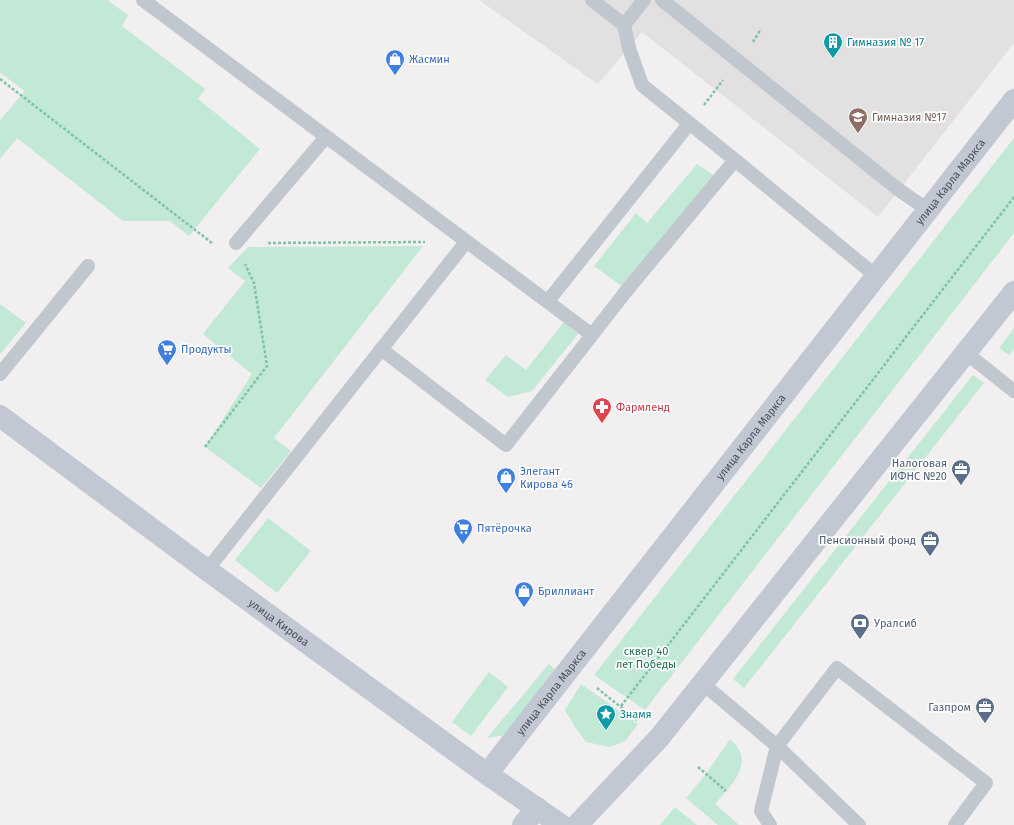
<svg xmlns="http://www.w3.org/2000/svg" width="1014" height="825" font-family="'Fira Sans',sans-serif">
  <rect width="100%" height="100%" fill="#f1efef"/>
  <!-- education -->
  <path fill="#e2e0e0" d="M 479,0 L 1014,0 L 1014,43 L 878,217 L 642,32 L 598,84 Z"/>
  <!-- green -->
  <path fill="#c2e9d5" d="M 0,0 L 107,0 L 128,15 L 122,26 L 205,89 L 198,99 L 260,149 L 189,236 L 170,221 L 123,221 L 17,138 L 0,159 L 0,120 L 25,91 L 0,73 Z
    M 1014,138 L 1014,233 L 645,710 L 594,675 Z
    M 697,164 L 719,179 L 627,290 L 594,266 L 636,213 L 647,223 Z
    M 423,246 L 274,438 L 291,451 L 261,488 L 205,447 L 252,374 L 203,334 L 245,281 L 228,268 L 248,247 Z
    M 0,304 L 26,323 L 0,354 Z
    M 564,322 L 578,334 L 532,391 L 508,397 L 485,380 L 506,355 L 526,370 Z
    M 1014,328 L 1014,349 L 1009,355 L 999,348 Z
    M 973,375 L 984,383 L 744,688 L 733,679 Z
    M 268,518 L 311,551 L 277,593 L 235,560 Z
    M 549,664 L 559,673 L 506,735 L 487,738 Z
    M 489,672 L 508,687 L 471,736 L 452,722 Z
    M 581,684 L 638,724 L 625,741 L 610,747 L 586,742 L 575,727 L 565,710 Z
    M 730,739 C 733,742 736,745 738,748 C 751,769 727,789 715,804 L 739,825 L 718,825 L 686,798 L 706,774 Z
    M 675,807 L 697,825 L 660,825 Z"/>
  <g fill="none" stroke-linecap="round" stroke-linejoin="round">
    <!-- path -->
    <path stroke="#7ec3a8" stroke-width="2.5" stroke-dasharray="3 2" stroke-linecap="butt" d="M 753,42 L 761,29
      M 0,79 L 212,243
      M 704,105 L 723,80
      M 268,243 L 425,242
      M 205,447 L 267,366 L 254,283 L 245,264
      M 597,688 L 637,720
      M 621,706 L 1014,197
      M 698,767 L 726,791"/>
    <!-- lane -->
    <path stroke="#c1c7cf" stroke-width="14" d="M 143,0 L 592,335 L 627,290 L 735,160 L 876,276
      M 592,0 L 624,25
      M 644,0 L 624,25 L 629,48 L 642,85 L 735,160
      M 662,0 L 899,190 L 928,210
      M 236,243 L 326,137
      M 548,301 L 689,124
      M 381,349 L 506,445 L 592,335
      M 966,353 L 1014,391
      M 0,374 L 88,266
      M 207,570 L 466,242
      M 702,683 L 777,746 L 859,825
      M 770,825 L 761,811 L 777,746 L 837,668 L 986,783 L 955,825"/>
    <!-- secondary -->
    <g stroke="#c1c8d3" stroke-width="22">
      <path id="s1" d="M 0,416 L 207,570 L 487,774 L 561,825"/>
      <path id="s2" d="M 487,774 L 1014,100"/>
      <path d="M 523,825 L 537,808"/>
      <path d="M 577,825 L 659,738 L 1014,292"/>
    </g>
  </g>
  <!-- icons -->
  <defs>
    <g id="building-pin" transform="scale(1)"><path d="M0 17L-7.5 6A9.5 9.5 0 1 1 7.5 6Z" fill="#0f9aa8" stroke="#fff"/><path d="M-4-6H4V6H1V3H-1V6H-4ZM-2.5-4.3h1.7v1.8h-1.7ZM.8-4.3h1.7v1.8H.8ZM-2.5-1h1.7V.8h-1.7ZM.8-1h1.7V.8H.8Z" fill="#fff"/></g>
    <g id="shop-pin" transform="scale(1)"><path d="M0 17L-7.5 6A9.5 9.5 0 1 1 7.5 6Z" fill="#3f7fe0" stroke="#fff"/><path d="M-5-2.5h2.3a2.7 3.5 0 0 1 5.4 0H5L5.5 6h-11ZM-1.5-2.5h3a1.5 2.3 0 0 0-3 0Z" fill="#fff"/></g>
    <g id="school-pin" transform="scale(1)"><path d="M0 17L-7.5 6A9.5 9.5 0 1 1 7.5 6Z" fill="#8d6e63" stroke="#fff"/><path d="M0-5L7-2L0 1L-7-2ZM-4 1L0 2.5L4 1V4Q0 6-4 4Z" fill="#fff"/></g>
    <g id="supermarket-pin" transform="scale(1)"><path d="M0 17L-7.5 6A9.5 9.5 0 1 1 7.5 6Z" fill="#3f7fe0" stroke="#fff"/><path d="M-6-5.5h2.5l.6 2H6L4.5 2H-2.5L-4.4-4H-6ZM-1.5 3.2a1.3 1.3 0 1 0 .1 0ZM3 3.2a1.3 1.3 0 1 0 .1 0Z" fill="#fff"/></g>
    <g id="pharmacy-pin" transform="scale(1)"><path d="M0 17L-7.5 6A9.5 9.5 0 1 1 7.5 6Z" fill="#e0444e" stroke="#fff"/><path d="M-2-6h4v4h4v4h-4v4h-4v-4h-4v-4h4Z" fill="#fff"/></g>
    <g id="office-pin" transform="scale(1)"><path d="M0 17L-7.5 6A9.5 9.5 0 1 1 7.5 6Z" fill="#5c6f8a" stroke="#fff"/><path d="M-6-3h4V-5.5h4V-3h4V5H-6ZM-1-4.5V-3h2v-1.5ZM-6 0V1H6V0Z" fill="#fff"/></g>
    <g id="bank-pin" transform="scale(1)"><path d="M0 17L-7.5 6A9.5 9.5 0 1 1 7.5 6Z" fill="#5c6f8a" stroke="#fff"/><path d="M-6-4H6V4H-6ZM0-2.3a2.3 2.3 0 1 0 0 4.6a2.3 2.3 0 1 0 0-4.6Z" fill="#fff"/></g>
    <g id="sight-pin" transform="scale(1)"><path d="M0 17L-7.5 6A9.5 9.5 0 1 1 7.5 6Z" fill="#0f9aa8" stroke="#fff"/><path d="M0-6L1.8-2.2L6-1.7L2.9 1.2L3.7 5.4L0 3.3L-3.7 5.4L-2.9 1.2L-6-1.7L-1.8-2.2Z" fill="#fff"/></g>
  </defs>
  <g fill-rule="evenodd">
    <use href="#building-pin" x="833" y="42"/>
    <use href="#shop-pin" x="395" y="59"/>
    <use href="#school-pin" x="858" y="117"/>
    <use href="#supermarket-pin" x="167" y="349"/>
    <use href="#pharmacy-pin" x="602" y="407"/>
    <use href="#office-pin" x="961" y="469"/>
    <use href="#shop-pin" x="506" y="477"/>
    <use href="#supermarket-pin" x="463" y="528"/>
    <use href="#office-pin" x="930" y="540"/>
    <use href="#shop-pin" x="524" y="591"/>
    <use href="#bank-pin" x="860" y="623"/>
    <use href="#office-pin" x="985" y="707"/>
    <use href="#sight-pin" x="606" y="714"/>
  </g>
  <g text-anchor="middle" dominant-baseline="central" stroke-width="3.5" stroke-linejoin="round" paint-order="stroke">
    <!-- culture labels -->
    <g font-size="11" fill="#0d838f" stroke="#fff" text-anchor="start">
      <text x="847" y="42">Гимназия № 17</text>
      <text x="620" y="714">Знамя</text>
    </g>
    <!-- shop labels -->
    <g font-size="11" fill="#366cbe" stroke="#fff" text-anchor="start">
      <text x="409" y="59">Жасмин</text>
      <text x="181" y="349">Продукты</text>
      <text x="520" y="471">Элегант<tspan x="520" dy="13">Кирова 46</tspan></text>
      <text x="477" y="528">Пятёрочка</text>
      <text x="538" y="591">Бриллиант</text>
    </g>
    <!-- education labels -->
    <g font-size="11" fill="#785e54" stroke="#fff" text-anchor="start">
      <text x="872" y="117">Гимназия №17</text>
    </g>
    <!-- street labels -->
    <g font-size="11" fill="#49505a" stroke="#fff">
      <text stroke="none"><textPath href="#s2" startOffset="752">улица Карла Маркса</textPath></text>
      <text stroke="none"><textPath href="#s2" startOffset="428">улица Карла Маркса</textPath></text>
      <text stroke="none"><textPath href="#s1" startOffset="347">улица Кирова</textPath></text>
      <text stroke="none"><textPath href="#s2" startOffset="104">улица Карла Маркса</textPath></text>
    </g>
    <!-- health labels -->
    <g font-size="11" fill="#be3a42" stroke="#fff" text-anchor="start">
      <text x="616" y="407">Фармленд</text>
    </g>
    <!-- service labels -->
    <g font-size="11" fill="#4e5e75" stroke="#fff" text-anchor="end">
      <text x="947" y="463">Налоговая<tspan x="947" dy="13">ИФНС №20</tspan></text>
      <text x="916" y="540">Пенсионный фонд</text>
      <text x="874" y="623" text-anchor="start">Уралсиб</text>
      <text x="971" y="707">Газпром</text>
    </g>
    <!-- park labels -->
    <g font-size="11" fill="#227252" stroke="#fff">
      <text x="646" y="651">сквер 40<tspan x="646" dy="13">лет Победы</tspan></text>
    </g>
  </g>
</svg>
